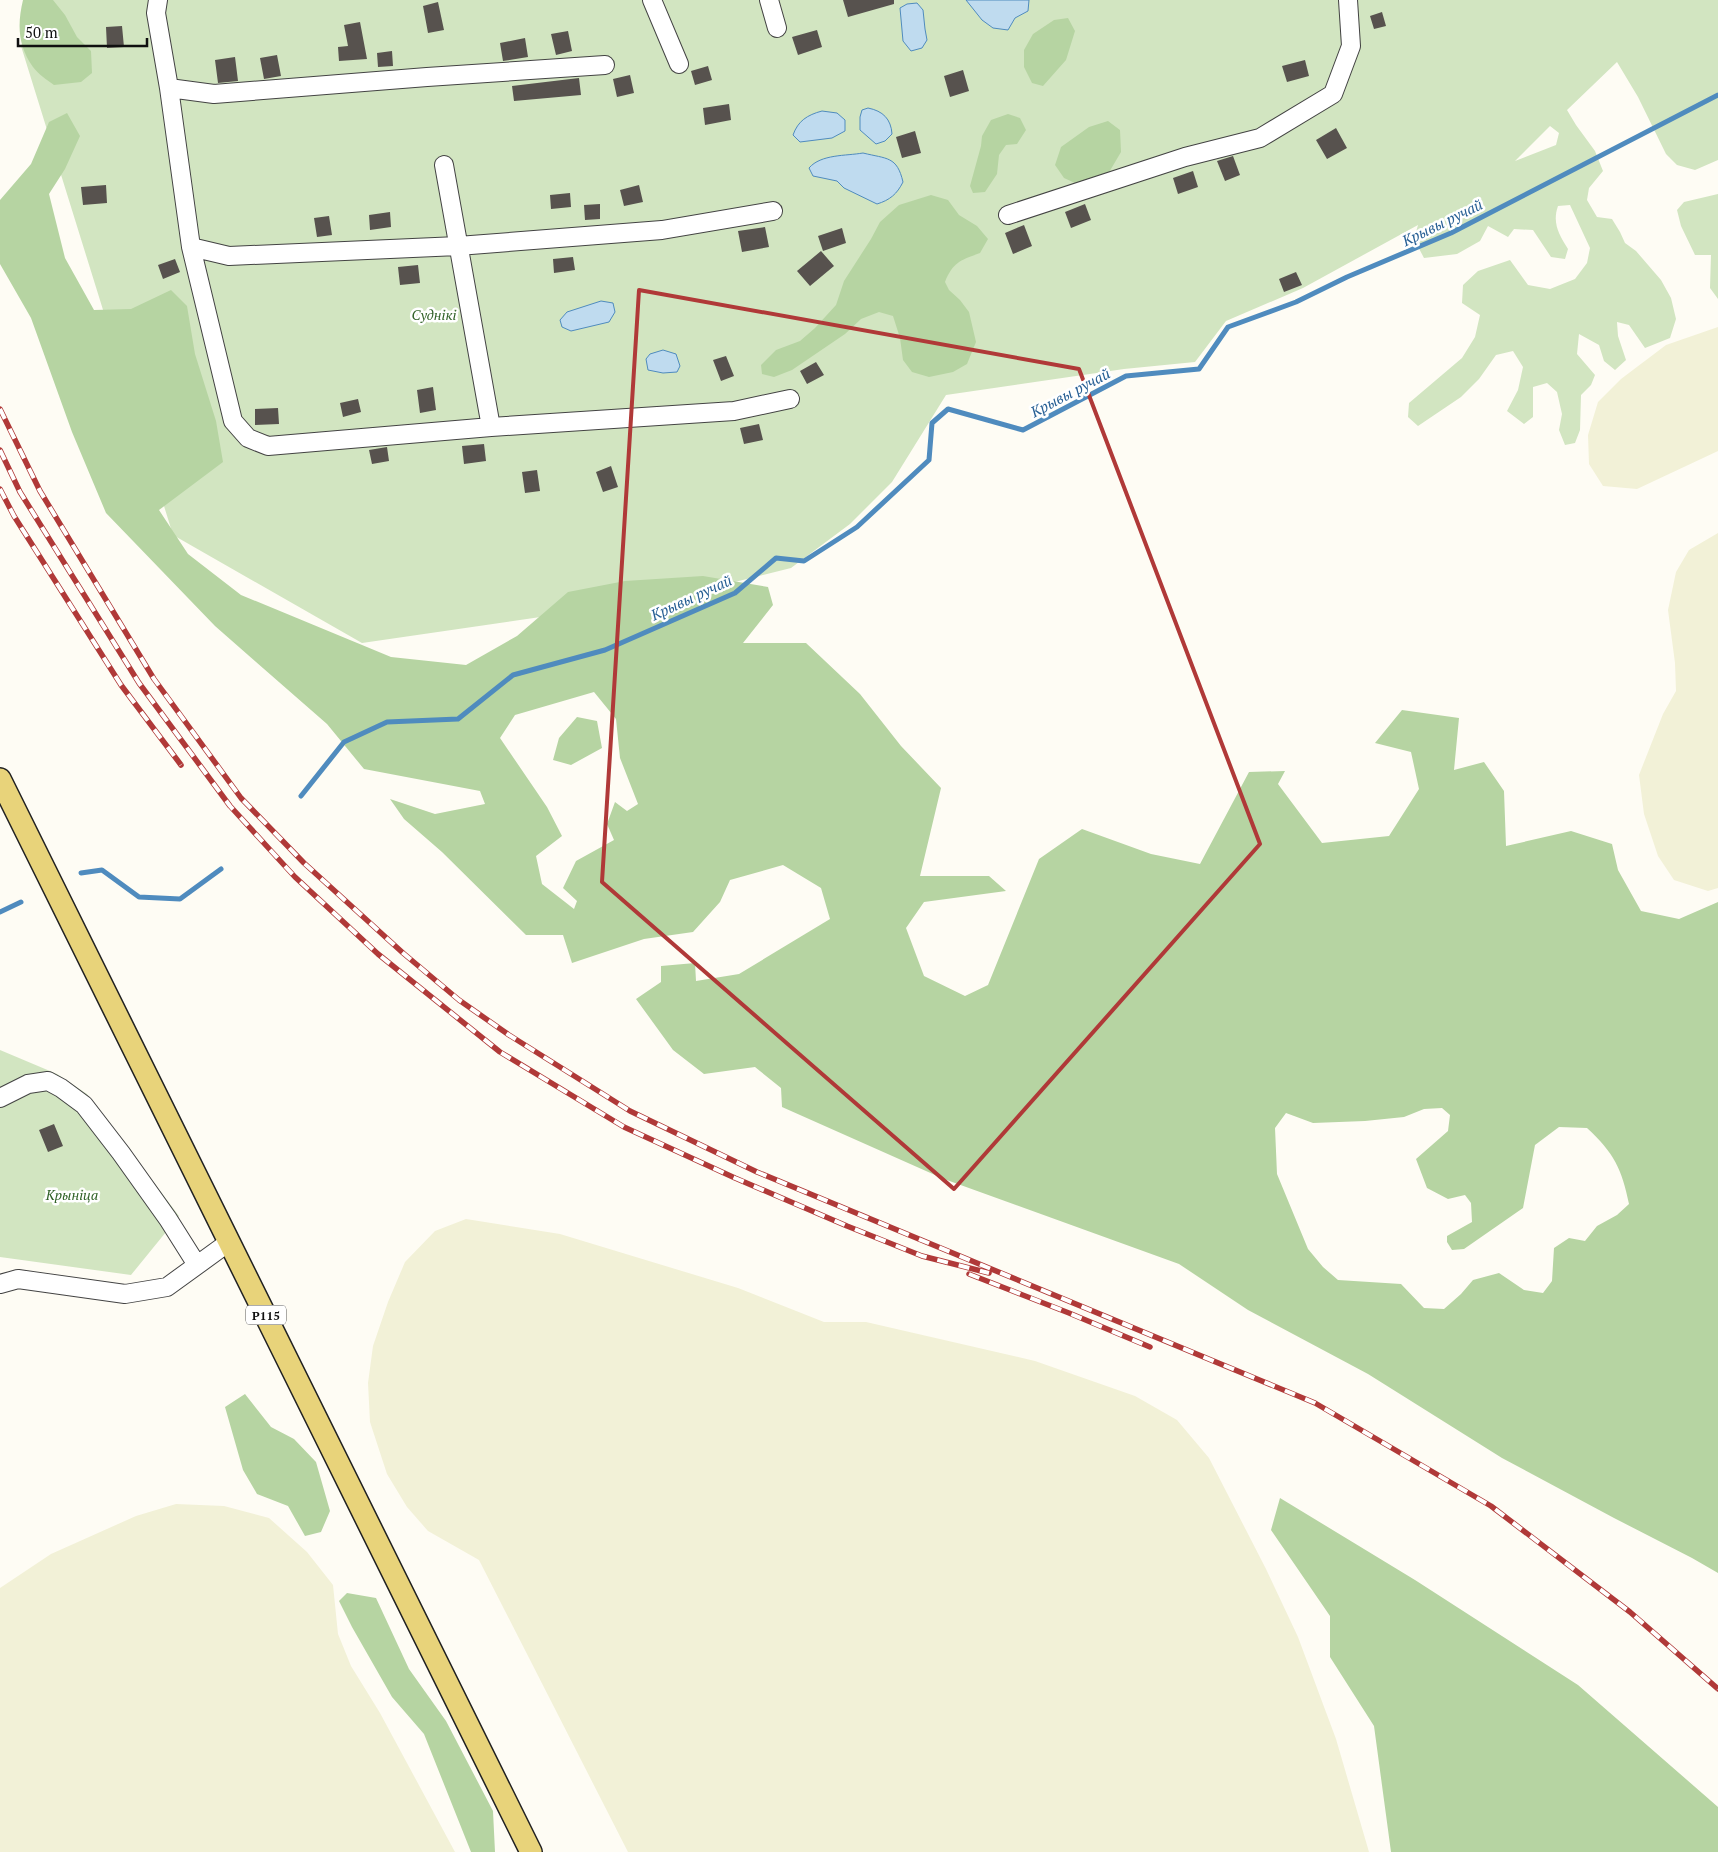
<svg xmlns="http://www.w3.org/2000/svg" width="1718" height="1852" font-family="'PT Serif',serif">
  <rect width="100%" height="100%" fill="#fefcf4"/>
  <!-- farmland -->
  <path fill="#f2f1d7" d="M 1718,327 L 1718,451 L 1637,489 L 1603,486 L 1589,464 L 1588,435 L 1598,402 L 1621,379 L 1666,345 Z
    M 1718,533 L 1718,888 L 1708,891 L 1674,880 L 1658,856 L 1644,814 L 1639,775 L 1663,714 L 1676,691 L 1675,663 L 1668,610 L 1676,572 L 1689,550 Z
    M 466,1219 L 560,1234 L 738,1288 L 824,1322 L 866,1322 L 1035,1361 L 1135,1396 L 1177,1420 L 1209,1458 L 1266,1569 L 1298,1637 L 1336,1739 L 1369,1852 L 628,1852 L 479,1560 L 428,1531 L 407,1507 L 387,1474 L 370,1422 L 368,1383 L 373,1346 L 388,1302 L 405,1262 L 435,1231 Z
    M 176,1504 L 224,1506 L 269,1518 L 307,1552 L 333,1585 L 338,1634 L 351,1666 L 380,1713 L 455,1852 L 0,1852 L 0,1588 L 51,1554 L 136,1516 Z"/>
  <!-- green -->
  <path fill="#d2e5c1" fill-rule="evenodd" d="M 40,0 L 1718,0 L 1718,160 L 1695,170 L 1677,165 L 1666,154 L 1638,97 L 1617,62 L 1567,110 L 1576,125 L 1595,151 L 1603,171 L 1589,188 L 1587,200 L 1597,217 L 1612,219 L 1620,232 L 1625,243 L 1636,251 L 1661,280 L 1671,298 L 1676,319 L 1670,338 L 1645,348 L 1629,325 L 1617,322 L 1618,336 L 1626,360 L 1615,370 L 1604,361 L 1599,345 L 1579,334 L 1577,354 L 1595,375 L 1591,385 L 1581,395 L 1580,430 L 1575,443 L 1565,445 L 1559,430 L 1562,414 L 1557,392 L 1547,383 L 1533,387 L 1533,417 L 1524,424 L 1507,411 L 1518,390 L 1523,367 L 1513,351 L 1496,355 L 1479,379 L 1461,397 L 1418,426 L 1408,417 L 1409,403 L 1462,358 L 1475,337 L 1480,315 L 1462,303 L 1463,285 L 1478,271 L 1510,260 L 1528,285 L 1550,289 L 1575,279 L 1587,263 L 1590,248 L 1570,205 L 1558,206 C 1552,223 1559,235 1568,249 L 1565,259 L 1551,257 L 1533,230 L 1514,229 L 1508,237 L 1488,226 L 1480,241 L 1457,254 L 1424,258 L 1414,239 L 1418,225 L 1303,288 L 1226,321 L 1195,362 L 1124,369 L 946,395 L 892,482 L 850,524 L 791,568 L 670,598 L 362,643 L 173,535 L 21,46 ZM 1550,126 L 1559,133 L 1556,145 L 1515,161 Z
    M 1718,194 L 1718,299 L 1710,288 L 1711,255 L 1695,255 L 1681,226 L 1677,210 L 1684,202 Z
    M 0,1050 L 57,1074 L 87,1094 L 179,1216 L 131,1275 L 0,1257 Z"/>
  <!-- forest -->
  <path fill="#b6d4a2" fill-rule="evenodd" d="M 23,0 L 53,0 L 65,15 L 77,37 L 91,51 L 92,73 L 81,82 L 54,85 C 47,80 38,74 33,67 C 18,46 17,25 23,0 Z
    M 1068,18 L 1075,31 L 1066,60 L 1043,86 L 1032,83 L 1024,67 L 1024,50 L 1033,34 L 1054,20 Z
    M 67,113 L 80,136 L 65,169 L 49,194 L 65,258 L 94,310 L 131,309 L 171,290 L 187,306 L 195,354 L 216,421 L 223,462 L 159,510 L 188,554 L 241,595 L 391,657 L 466,665 L 517,636 L 568,592 L 625,581 L 703,576 L 768,587 L 773,605 L 743,643 L 806,643 L 860,694 L 901,746 L 941,788 L 920,876 L 989,876 L 1006,891 L 924,902 L 906,928 L 924,976 L 965,996 L 988,985 L 1039,859 L 1082,829 L 1151,854 L 1200,864 L 1249,772 L 1285,771 L 1278,784 L 1322,843 L 1389,836 L 1419,789 L 1411,752 L 1375,743 L 1402,710 L 1459,718 L 1454,770 L 1484,762 L 1504,791 L 1506,846 L 1571,831 L 1612,844 L 1618,870 L 1641,911 L 1679,919 L 1718,902 L 1718,1573 L 1692,1558 L 1614,1518 L 1502,1458 L 1368,1374 L 1248,1310 L 1179,1264 L 944,1179 L 782,1107 L 781,1088 L 755,1067 L 704,1074 L 673,1050 L 636,999 L 661,982 L 661,966 L 695,963 L 696,981 L 739,974 L 830,919 L 821,888 L 783,865 L 730,880 L 720,902 L 693,932 L 644,939 L 572,963 L 563,935 L 526,935 L 442,852 L 404,819 L 390,799 L 435,814 L 485,804 L 480,791 L 364,769 L 327,724 L 215,626 L 106,513 L 72,432 L 31,318 L 0,264 L 0,200 L 31,164 L 49,122 ZM 594,692 L 616,719 L 620,758 L 638,804 L 627,811 L 615,802 L 607,824 L 614,840 L 576,861 L 563,888 L 577,901 L 574,909 L 542,884 L 536,856 L 562,836 L 547,807 L 500,738 L 515,715 ZM 1442,1108 L 1450,1115 L 1448,1131 L 1416,1159 L 1427,1188 L 1448,1199 L 1465,1195 L 1471,1203 L 1472,1222 L 1447,1236 L 1447,1242 L 1452,1250 L 1464,1249 L 1523,1208 L 1535,1145 L 1559,1127 L 1587,1128 C 1614,1153 1622,1169 1629,1204 L 1617,1215 L 1597,1226 L 1585,1241 L 1569,1238 L 1554,1248 L 1552,1281 L 1543,1293 L 1524,1290 L 1499,1273 L 1473,1280 L 1461,1294 L 1444,1309 L 1424,1308 L 1401,1284 L 1338,1280 L 1323,1267 L 1308,1249 L 1277,1174 L 1275,1128 L 1286,1113 L 1313,1123 L 1365,1121 L 1404,1117 L 1424,1109 Z
    M 1008,114 L 1020,118 L 1026,130 L 1017,144 L 1006,145 L 999,155 L 997,174 L 985,192 L 973,193 L 970,186 L 981,146 L 982,136 L 991,120 Z
    M 1108,121 L 1120,130 L 1121,152 L 1108,174 L 1075,183 L 1064,178 L 1055,165 L 1061,147 L 1089,127 Z
    M 931,195 L 948,200 L 959,215 L 977,226 L 988,239 L 980,253 C 961,260 953,262 945,282 L 949,290 L 960,300 L 969,312 L 976,342 L 967,364 L 953,372 L 929,377 L 912,372 L 903,360 L 900,338 L 893,316 L 879,312 L 861,319 L 845,334 L 792,370 L 774,377 L 762,374 L 761,365 L 776,350 L 800,341 L 815,328 L 836,305 L 844,281 L 871,239 L 880,222 L 899,205 Z
    M 577,717 L 597,721 L 602,748 L 571,765 L 553,760 L 559,738 Z
    M 245,1394 L 271,1427 L 294,1439 L 316,1462 L 330,1511 L 321,1532 L 305,1536 L 288,1506 L 257,1494 L 243,1470 L 225,1407 Z
    M 1280,1498 L 1415,1580 L 1578,1685 L 1718,1807 L 1718,1852 L 1391,1852 L 1374,1726 L 1330,1657 L 1330,1616 L 1271,1530 Z
    M 347,1593 L 376,1598 L 409,1669 L 446,1721 L 493,1811 L 495,1852 L 471,1852 L 424,1734 L 392,1697 L 352,1627 L 339,1601 Z"/>
  <!-- water -->
  <path fill="#bfdbef" stroke="#4f8bbe" d="M 966,0 L 1029,0 L 1028,11 L 1015,18 L 1008,30 L 993,28 L 982,20 Z
    M 917,3 L 923,10 L 925,29 L 927,40 L 922,48 L 911,51 L 903,41 L 900,8 L 907,4 Z
    M 868,108 C 883,111 891,119 892,134 L 885,141 L 876,144 L 860,130 L 860,117 L 862,110 Z
    M 822,111 L 837,113 L 845,120 L 845,131 L 832,138 L 800,142 L 793,135 C 798,121 807,115 822,111 Z
    M 863,153 C 887,159 897,156 903,182 C 897,194 890,200 877,204 L 844,188 L 837,181 L 813,176 L 809,168 C 821,154 846,156 863,153 Z
    M 601,301 L 613,303 L 615,312 L 609,322 L 571,331 L 562,327 L 560,320 L 567,312 Z
    M 663,350 L 676,354 L 680,366 L 677,372 L 663,373 L 648,370 L 646,359 L 650,354 Z"/>
  <g fill="none" stroke-linecap="round" stroke-linejoin="round">
    <!-- stream -->
    <path stroke="#4f8bbe" stroke-width="5" d="M 301,796 L 344,742 L 387,722 L 458,719 L 513,675 L 605,650 L 735,593 L 776,558 L 804,561 L 857,527 L 929,460 L 932,423 L 948,409 L 1023,430 L 1126,376 L 1199,369 L 1228,327 L 1296,302 L 1347,277 L 1451,233 L 1718,95
      M 81,873 L 102,870 L 139,897 L 180,899 L 221,869
      M 0,912 L 21,902"/>
  </g>
  <!-- building -->
  <path fill="#57524e" d="M 843,0 L 894,0 L 894,4 L 848,17 Z
    M 438,2 L 444,30 L 428,33 L 423,6 Z
    M 1382,12 L 1386,26 L 1374,29 L 1370,16 Z
    M 360,22 L 367,59 L 339,61 L 338,47 L 348,46 L 344,25 Z
    M 122,26 L 124,47 L 107,48 L 106,27 Z
    M 817,30 L 822,47 L 798,55 L 792,37 Z
    M 568,31 L 572,51 L 556,55 L 551,34 Z
    M 525,38 L 528,57 L 503,61 L 500,43 Z
    M 392,51 L 393,66 L 378,67 L 377,53 Z
    M 277,55 L 281,76 L 264,79 L 260,58 Z
    M 235,57 L 238,81 L 218,83 L 215,60 Z
    M 1305,60 L 1309,76 L 1287,82 L 1282,66 Z
    M 708,66 L 712,80 L 695,85 L 691,71 Z
    M 963,70 L 969,91 L 950,97 L 944,76 Z
    M 630,75 L 634,93 L 617,97 L 613,79 Z
    M 579,78 L 581,95 L 514,101 L 512,86 Z
    M 729,104 L 731,120 L 705,125 L 703,108 Z
    M 1336,128 L 1347,148 L 1327,159 L 1316,140 Z
    M 915,131 L 921,153 L 902,158 L 896,137 Z
    M 1233,156 L 1240,175 L 1225,181 L 1217,161 Z
    M 1193,171 L 1198,187 L 1178,194 L 1173,178 Z
    M 106,185 L 107,203 L 83,205 L 81,187 Z
    M 639,185 L 643,202 L 624,206 L 620,190 Z
    M 570,193 L 571,207 L 551,209 L 550,195 Z
    M 600,204 L 600,219 L 585,220 L 584,205 Z
    M 1085,204 L 1091,220 L 1071,228 L 1065,212 Z
    M 390,212 L 391,227 L 370,230 L 369,215 Z
    M 329,216 L 332,235 L 317,237 L 314,218 Z
    M 1024,225 L 1032,246 L 1013,254 L 1005,233 Z
    M 765,227 L 769,247 L 742,252 L 738,231 Z
    M 842,228 L 846,243 L 823,251 L 818,236 Z
    M 821,251 L 834,266 L 810,286 L 797,271 Z
    M 573,257 L 575,270 L 554,273 L 553,259 Z
    M 175,259 L 180,272 L 163,279 L 158,265 Z
    M 418,265 L 420,283 L 400,285 L 398,267 Z
    M 1296,272 L 1302,285 L 1284,292 L 1279,279 Z
    M 726,356 L 734,376 L 721,381 L 713,360 Z
    M 816,362 L 824,375 L 807,384 L 800,371 Z
    M 433,387 L 436,410 L 420,413 L 417,390 Z
    M 358,399 L 361,412 L 343,417 L 340,403 Z
    M 278,408 L 279,424 L 255,425 L 255,409 Z
    M 759,424 L 763,440 L 744,444 L 740,428 Z
    M 484,444 L 486,461 L 464,464 L 462,446 Z
    M 387,447 L 389,461 L 372,464 L 369,450 Z
    M 611,466 L 618,487 L 603,492 L 596,472 Z
    M 537,470 L 540,491 L 525,493 L 522,472 Z
    M 54,1124 L 63,1146 L 48,1152 L 39,1130 Z"/>
  <g fill="none" stroke-linecap="round" stroke-linejoin="round">
    <!-- minor casing -->
    <g stroke="#434343" stroke-width="20">
      <path id="minor" d="M 158,0 L 156,13 L 169,88 L 191,247 L 233,421 L 248,438 L 268,446 L 491,427 L 734,411 L 790,399
        M 652,0 L 679,64
        M 769,0 L 777,28
        M 169,88 L 214,94 L 427,77 L 605,65
        M 444,165 L 491,427
        M 1008,215 L 1185,157 L 1260,138 L 1333,94 L 1351,46 L 1348,0
        M 191,247 L 229,256 L 458,246 L 662,230 L 773,211
        M 0,1098 L 28,1084 L 48,1081 L 61,1088 L 84,1105 L 121,1153 L 168,1219 L 197,1265
        M 0,1284 L 18,1279 L 125,1294 L 167,1287 L 229,1242"/>
    </g>
    <!-- major casing -->
    <g stroke="#212121" stroke-width="24">
      <path id="major" d="M 0,779 L 531,1852"/>
    </g>
    <!-- minor -->
    <use href="#minor" stroke="#fff" stroke-width="18"/>
    <!-- major -->
    <use href="#major" stroke="#e8d37a" stroke-width="21"/>
    <!-- rail casing -->
    <g stroke="#b03938" stroke-width="5.5">
      <path id="rail" d="M 0,409 L 40,491 L 154,679 L 241,798 L 304,863 L 403,953 L 459,1000 L 509,1035 L 630,1111 L 757,1172 L 1315,1403 L 1491,1506 L 1630,1612 L 1718,1689
        M 0,450 L 20,492 L 139,683 L 230,806 L 295,877 L 378,954 L 500,1052 L 624,1127 L 735,1178 L 847,1226 L 922,1256 L 989,1273
        M 0,489 L 14,516 L 121,685 L 181,765
        M 969,1274 L 1069,1313 L 1150,1347"/>
    </g>
    <!-- rail -->
    <use href="#rail" stroke="#fff" stroke-width="4" stroke-dasharray="11" stroke-linecap="butt"/>
  </g>
  <!-- marked area -->
  <path fill="none" stroke="#b03938" stroke-width="4" stroke-linejoin="round" d="M 639,290 L 1079,369 L 1260,844 L 954,1189 L 602,882 Z"/>
  <g text-anchor="middle" dominant-baseline="central" stroke-width="5" stroke-linejoin="round" paint-order="stroke">
    <!-- shield labels -->
    <rect fill="#fff" stroke="#585858" stroke-width="1" x="246" y="1305.5" width="40" height="19" rx="4"/>
    <g font-size="12" font-weight="bold" fill="#101010">
      <text x="266" y="1315">Р115</text>
    </g>
    <!-- park labels -->
    <g font-size="14" font-style="italic" fill="#306127" stroke="#fff">
      <text x="434" y="314">Суднікі</text>
      <text x="72" y="1194">Крыніца</text>
    </g>
    <!-- water labels -->
    <g font-size="15" font-style="italic" fill="#275f94" stroke="#fff">
      <text transform="translate(1442 222) rotate(-26)">Крывы ручай</text>
      <text transform="translate(1070 392) rotate(-28)">Крывы ручай</text>
      <text transform="translate(691 597) rotate(-25)">Крывы ручай</text>
    </g>
  </g>
  <!-- scale -->
  <path d="M18 38v8h129v-8" fill="none" stroke="#101010" stroke-width="2.5"/>
  <text x="25" y="38" font-size="15" fill="#101010" stroke="#ffffff" stroke-width="4" paint-order="stroke">50 m</text>
</svg>
